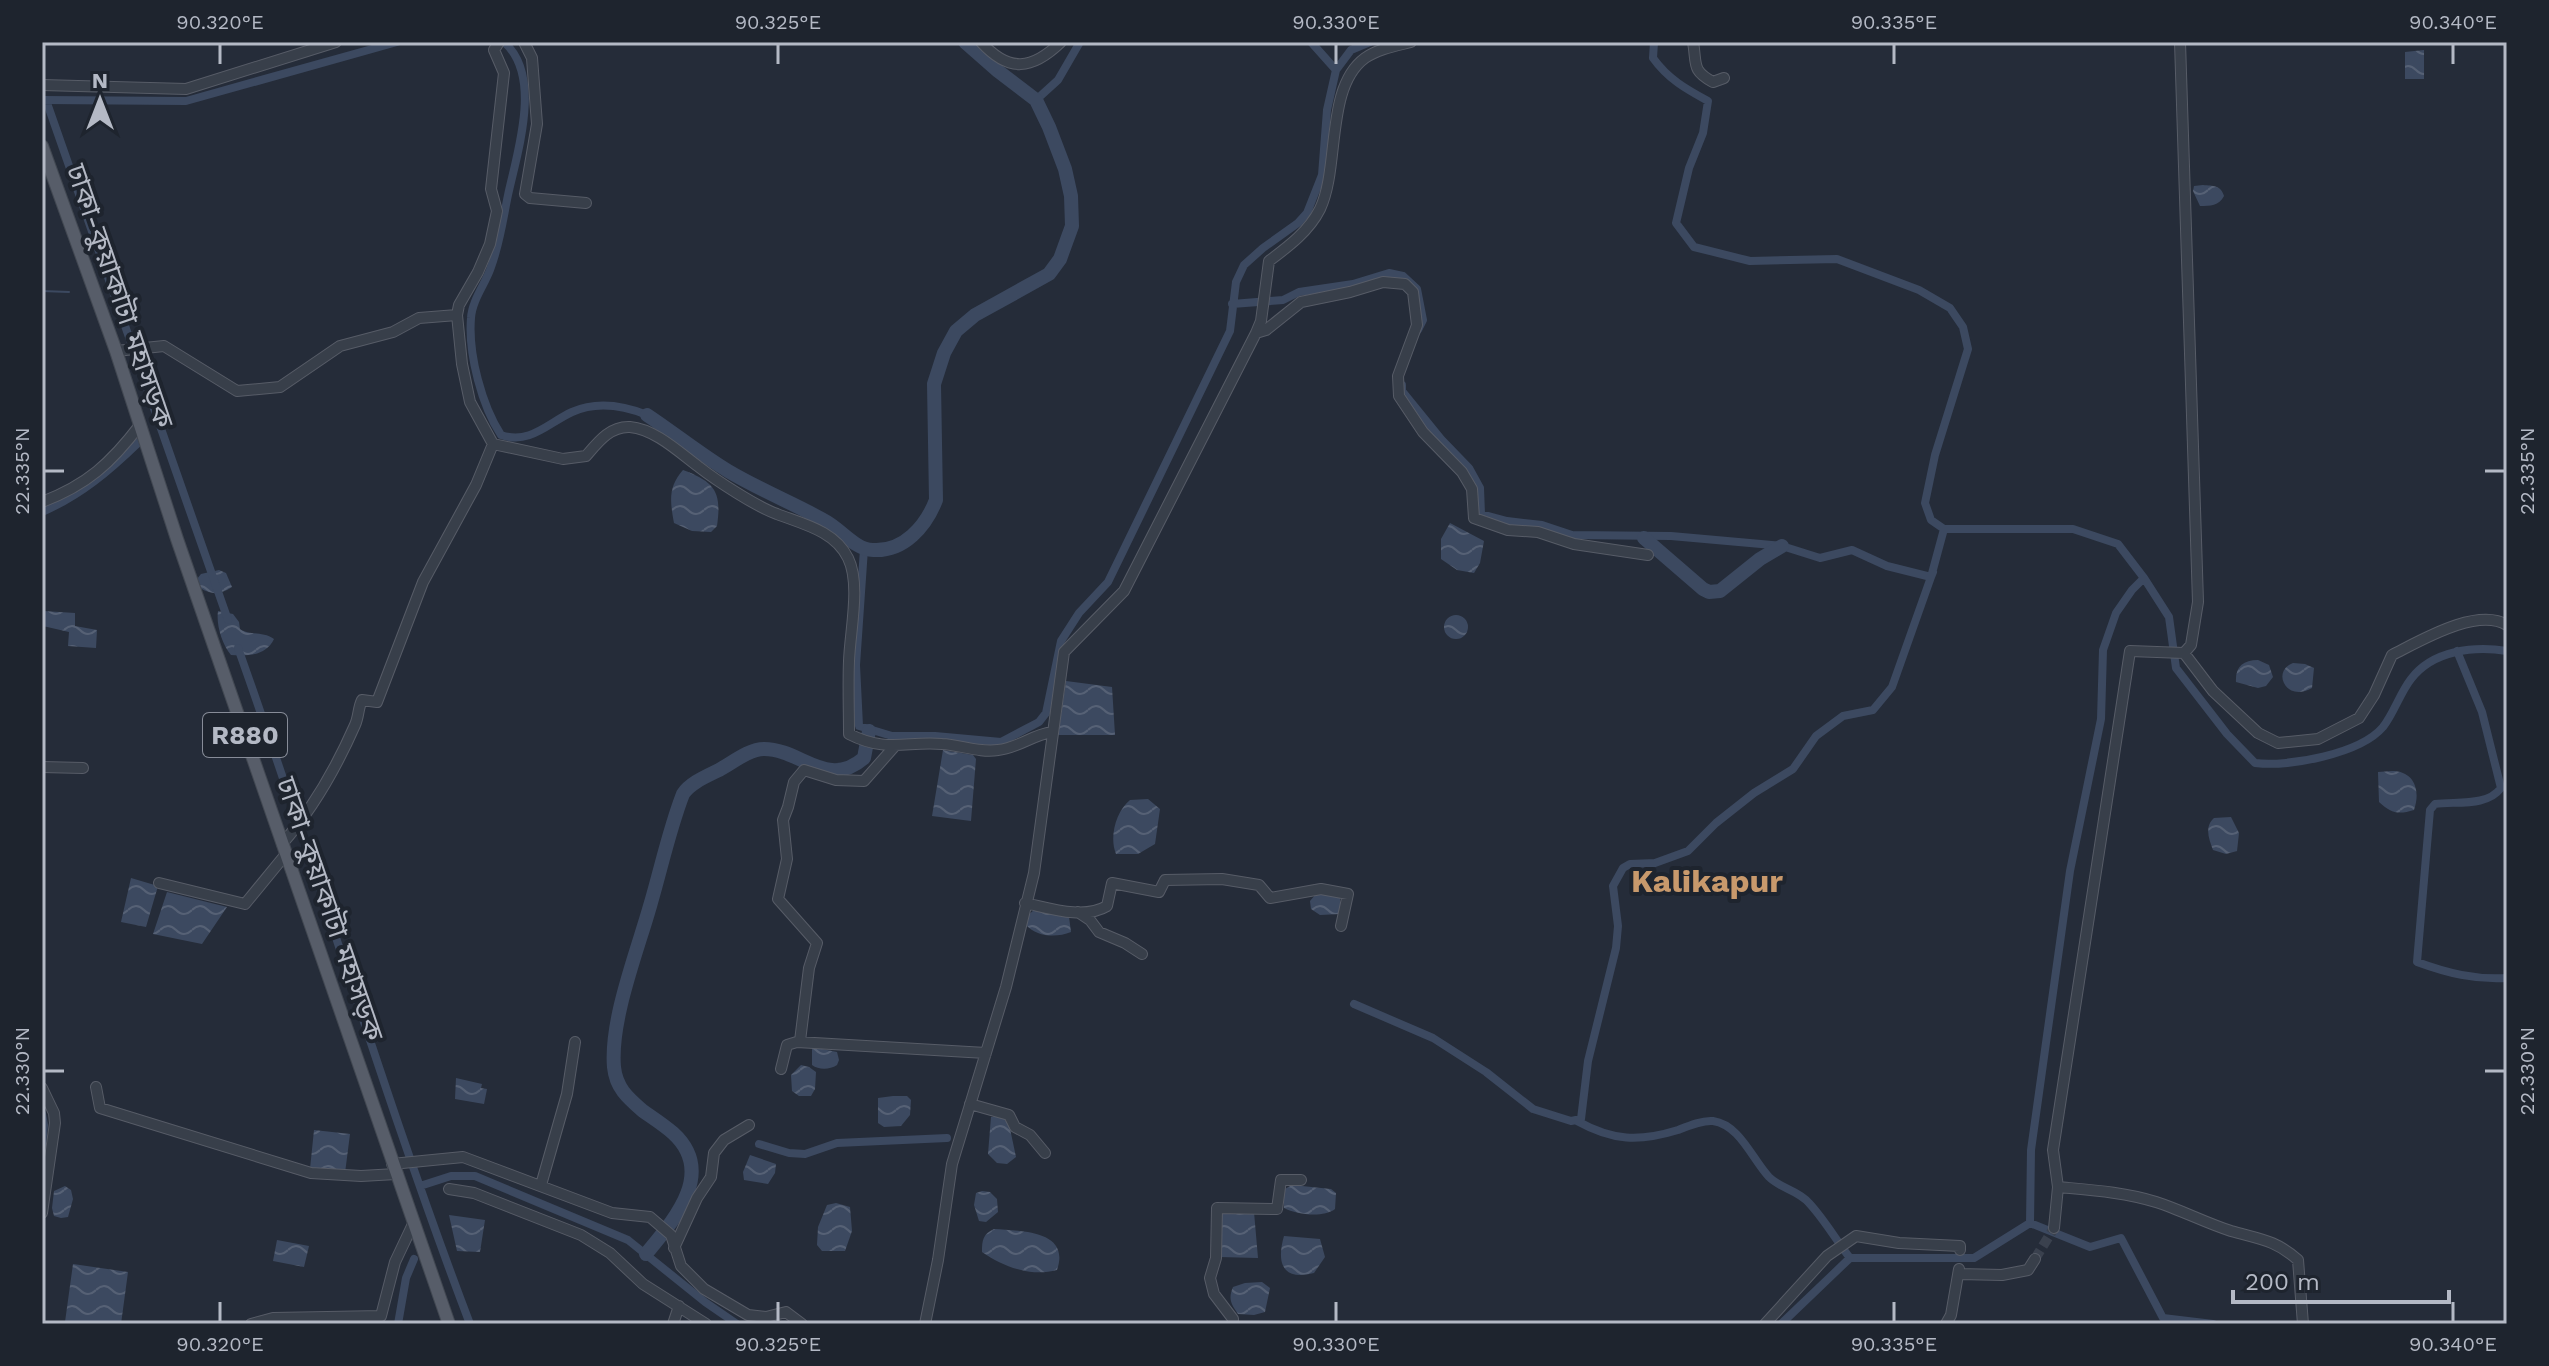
<svg xmlns="http://www.w3.org/2000/svg" width="2549" height="1366" font-family="'Work Sans','Noto Sans Bengali',sans-serif">
  <defs>
    <pattern id="water-waves" width="16" height="10" patternUnits="userSpaceOnUse" patternTransform="scale(2)"><rect width="16" height="10" fill="#3c4960"/><path d="M0 5q4-4 8 0t8 0" fill="none" stroke="#566175"/></pattern>
  </defs>
  <rect width="100%" height="100%" fill="#252c39"/>
  <!-- water -->
  <path fill="url(#water-waves)" d="M 2424,50 L 2424,79 L 2405,79 L 2405,52 Z
    M 2203,185 C 2213,186 2221,185 2224,196 C 2219,206 2210,206 2200,206 L 2193,191 L 2194,186 Z
    M 683,470 C 715,482 722,492 717,526 L 711,532 L 692,531 L 674,523 C 670,501 668,487 683,470 Z
    M 1450,523 L 1484,541 L 1480,563 L 1474,573 L 1457,570 L 1441,559 L 1441,539 Z
    M 219,570 L 226,573 L 232,587 C 220,595 212,595 200,588 L 197,579 L 201,574 Z
    M 44,611 L 75,613 L 75,626 L 97,630 L 96,648 L 68,646 L 69,632 L 43,626 Z
    M 218,611 L 233,614 L 239,622 L 240,629 C 250,636 263,631 274,639 C 266,656 248,656 231,655 C 222,644 216,625 218,611 Z
    M1444 627a12 12 0 1 1 24 0a12 12 0 1 1-24 0Z
    M 2258,660 L 2269,665 L 2273,677 L 2266,686 L 2258,688 L 2236,682 C 2235,667 2243,660 2258,660 Z
    M 2293,663 L 2305,664 L 2314,668 L 2312,688 C 2286,703 2271,671 2293,663 Z
    M 1066,681 L 1112,687 L 1115,735 L 1058,735 Z
    M 943,750 L 973,755 L 976,759 L 971,821 L 932,816 Z
    M 2392,771 C 2414,771 2421,790 2414,810 C 2398,815 2391,813 2379,802 L 2378,772 Z
    M 1148,799 L 1160,809 L 1155,844 L 1138,854 L 1116,854 C 1109,837 1116,811 1130,800 Z
    M 2231,817 L 2239,833 L 2237,851 L 2226,854 L 2213,850 C 2209,839 2204,827 2214,818 Z
    M 131,878 L 158,886 L 146,927 L 121,922 Z
    M 167,892 L 227,907 L 202,944 L 153,934 Z
    M 1332,893 L 1340,896 L 1340,914 L 1320,915 L 1311,909 L 1310,901 L 1316,894 Z
    M 1034,910 L 1069,917 L 1071,932 C 1056,938 1037,937 1026,925 L 1026,917 Z
    M 812,1047 L 837,1052 L 839,1060 L 837,1065 C 829,1070 819,1070 812,1065 Z
    M 801,1065 L 809,1067 L 816,1072 L 815,1089 L 811,1096 L 799,1096 L 792,1091 L 791,1075 Z
    M 456,1078 L 482,1084 L 481,1088 L 487,1089 L 484,1104 L 455,1099 Z
    M 893,1096 L 907,1096 L 911,1100 L 910,1115 L 901,1126 L 884,1127 L 878,1123 L 878,1098 Z
    M 1001,1116 L 1009,1124 L 1016,1157 L 1007,1164 L 997,1163 L 988,1154 L 991,1117 Z
    M 314,1130 L 350,1134 L 345,1173 L 310,1169 Z
    M 750,1155 L 776,1164 L 775,1173 L 768,1184 L 744,1180 L 743,1172 Z
    M 1292,1185 L 1331,1189 L 1336,1193 L 1335,1209 C 1323,1218 1298,1215 1284,1208 L 1283,1190 Z
    M 65,1186 L 71,1190 L 73,1199 L 68,1217 L 61,1218 L 54,1216 L 52,1208 L 54,1191 Z
    M 982,1191 L 990,1192 L 997,1199 L 998,1212 L 986,1222 L 979,1221 L 974,1205 L 976,1193 Z
    M 836,1203 L 850,1207 L 852,1231 L 845,1251 L 822,1251 L 817,1245 L 818,1227 L 827,1205 Z
    M 1221,1211 L 1254,1212 L 1258,1258 L 1220,1257 Z
    M 449,1215 L 485,1220 L 480,1252 L 457,1251 Z
    M 994,1229 C 1020,1231 1071,1230 1057,1270 C 1030,1277 1004,1267 982,1252 C 982,1240 983,1234 994,1229 Z
    M 1284,1236 L 1320,1239 L 1325,1257 L 1314,1273 C 1283,1281 1276,1264 1284,1236 Z
    M 277,1240 L 309,1246 L 304,1267 L 273,1261 Z
    M 73,1264 L 128,1272 L 121,1324 L 65,1322 Z
    M 1262,1282 L 1270,1288 L 1265,1312 L 1254,1315 L 1238,1314 C 1231,1304 1228,1299 1233,1287 L 1245,1283 Z"/>
  <g fill="none" stroke-linecap="round" stroke-linejoin="round">
    <!-- stream -->
    <path stroke="#3c4960" stroke-width="2" d="M 42,291 L 69,292"/>
    <!-- canal -->
    <path stroke="#3c4960" stroke-width="8" d="M 504,42 C 543,76 517,153 508,195 C 503,219 500,243 491,267 C 486,283 472,300 471,318 C 468,354 482,406 501,435 C 530,445 548,423 572,412 C 597,401 622,405 647,415
      M 1654,42 L 1653,58 C 1668,79 1686,89 1708,101 L 1703,133 L 1689,168 L 1676,223 L 1694,247 L 1750,261 L 1837,259 L 1919,290 L 1950,308 L 1963,327 L 1968,349 L 1935,455 L 1925,503 L 1931,520 L 1944,529 L 2073,529 L 2118,544 L 2144,578 L 2132,590 L 2116,613 L 2103,650 L 2101,719 L 2070,871 L 2031,1150 L 2030,1223 L 1974,1258 L 1850,1258 L 1781,1324
      M 1336,70 L 1351,50 L 1370,42
      M 42,100 L 186,101 L 397,42
      M 46,100 L 228,620
      M 1036,100 L 1058,80 L 1080,42
      M 1232,304 L 1283,300 L 1299,292 L 1353,284 L 1389,273 L 1403,276 L 1417,289 L 1423,320 L 1418,330
      M 1402,385 L 1402,391 L 1441,439 L 1469,468 L 1480,488 L 1481,514 L 1507,521 L 1542,525 L 1572,535 L 1671,536 L 1761,544 L 1782,546 L 1820,558 L 1852,550 L 1887,566 L 1931,577 L 1933,572
      M 42,512 C 81,495 109,471 139,442
      M 864,549 L 856,665 L 859,726 L 892,736 L 935,736 L 1001,742 L 1039,722 L 1046,713 L 1061,641 L 1079,613 L 1108,582 L 1230,331 L 1236,282 L 1244,265 L 1263,248 L 1298,223 L 1307,213 L 1322,175 L 1327,110 L 1336,70 L 1311,42
      M 2144,578 L 2169,617 L 2176,668 L 2227,734 L 2255,763 C 2289,767 2360,754 2383,727 C 2394,713 2400,693 2411,679 C 2433,650 2474,646 2507,651
      M 238,648 C 318,872 385,1101 470,1324
      M 2457,651 L 2482,712 L 2501,788 C 2487,807 2456,801 2435,804 L 2430,810 L 2417,962 C 2447,973 2475,980 2507,978
      M 1354,1004 L 1433,1038 L 1486,1072 L 1533,1109 L 1571,1121 L 1581,1119 L 1588,1061 L 1616,948 L 1618,926 L 1613,886 L 1623,868 L 1630,864 L 1655,863 L 1688,851 L 1716,823 L 1754,793 L 1793,769 L 1816,736 L 1843,716 L 1873,710 L 1892,687 L 1931,577 L 1944,529
      M 42,1114 L 44,1125 L 42,1145
      M 1577,1121 C 1613,1141 1639,1142 1678,1130 C 1688,1126 1702,1120 1713,1121 C 1740,1125 1752,1159 1769,1177 C 1781,1189 1798,1190 1809,1203 C 1824,1219 1836,1240 1850,1258
      M 759,1144 L 789,1153 L 805,1154 L 837,1143 L 947,1138
      M 420,1186 L 451,1176 L 475,1176 L 628,1240 L 705,1302 L 737,1324
      M 2030,1223 L 2090,1247 L 2121,1238 L 2163,1318 L 2213,1324
      M 398,1324 L 406,1278 L 414,1259"/>
    <!-- river -->
    <path stroke="#3c4960" stroke-width="14" d="M 647,415 C 674,433 700,454 728,471 C 760,490 795,504 827,522 C 841,530 856,550 873,550 C 904,552 926,526 936,500 L 934,384 L 944,353 L 956,331 L 975,315 L 1049,274 L 1060,259 L 1072,226 L 1071,196 L 1065,169 L 1049,127 L 1036,100 L 998,71 L 965,42
      M 1644,538 L 1703,589 L 1709,592 L 1720,591 L 1760,559 L 1782,546
      M 646,1254 C 673,1221 717,1173 673,1133 C 664,1125 653,1118 643,1111 C 628,1098 616,1088 614,1067 C 610,1020 637,952 650,906 C 661,869 669,830 683,794 C 690,783 707,776 719,770 C 732,763 749,749 764,749 C 801,749 827,790 864,758 L 869,731"/>
    <!-- minor-tunnel -->
    <path stroke="#3a414e" stroke-width="10" stroke-dasharray="10 5" stroke-linecap="butt" d="M 2035,1259 L 2054,1228"/>
    <!-- minor casing -->
    <g stroke="#575c67" stroke-width="12">
      <path id="minor" d="M 499,42 L 494,50 L 504,73 L 491,189 L 497,211 L 490,244 L 478,272 L 459,305 L 457,315 L 462,364 L 470,402 L 493,444 L 563,459 L 586,456 C 598,442 610,426 630,427 C 655,429 680,453 699,467 C 717,481 757,507 777,514 C 803,524 835,531 848,558 C 861,584 850,631 849,661 C 848,685 849,710 849,734 C 886,753 906,741 942,744 C 960,745 980,753 998,750 C 1018,748 1032,735 1052,732
        M 524,42 L 532,58 L 537,124 L 525,194 L 530,198 L 586,203
        M 981,42 C 1009,73 1032,70 1061,42
        M 1693,42 C 1697,64 1691,70 1713,82 L 1724,78
        M 42,85 L 186,89 L 336,42
        M 1256,333 L 1266,330 L 1301,302 L 1350,292 L 1383,282 L 1405,284 L 1413,292 L 1417,325 L 1398,376 L 1399,396 L 1423,432 L 1462,472 L 1472,489 L 1474,518 L 1508,530 L 1538,532 L 1574,544 L 1648,555
        M 116,351 L 164,346 L 237,391 L 280,387 L 340,346 L 393,332 L 419,318 L 457,315
        M 42,502 C 87,485 111,463 140,425
        M 2184,653 L 2213,691 L 2258,733 L 2278,743 L 2318,739 L 2359,718 L 2374,695 L 2392,655 C 2422,640 2477,607 2507,625
        M 42,767 L 83,768
        M 282,844 C 312,810 337,766 355,725 C 359,716 358,708 362,700 L 377,702 L 423,582 L 476,485 L 493,444
        M 159,883 L 245,904 L 286,854
        M 1025,903 C 1049,908 1084,920 1107,906 L 1112,883 L 1159,892 L 1165,880 L 1222,879 L 1259,885 L 1270,898 L 1321,889 L 1348,894 L 1341,926
        M 1078,912 L 1090,920 L 1099,932 L 1125,943 L 1142,954
        M 797,1042 L 986,1053
        M 781,1069 L 787,1045 L 800,1041 L 809,968 L 817,943 L 778,899 L 787,859 L 783,820 L 788,807 L 794,782 L 804,770 L 836,780 L 864,781 L 894,747
        M 96,1087 L 100,1108 L 311,1173 L 361,1176 L 396,1174
        M 42,1088 L 54,1113 L 55,1123 L 42,1213
        M 970,1104 L 1009,1115 L 1015,1127 L 1030,1135 L 1045,1153
        M 392,1164 L 463,1157 L 612,1213 L 650,1217 L 671,1235 L 681,1266 L 704,1289 L 748,1315 L 766,1317 L 786,1312 L 802,1324
        M 541,1185 L 567,1094 L 575,1042
        M 2058,1187 L 2053,1150 L 2130,651 L 2184,653 L 2191,645 L 2198,602 L 2180,42
        M 449,1189 L 474,1193 L 581,1235 L 610,1253 L 643,1284 L 706,1324
        M 2054,1228 L 2058,1187 C 2090,1190 2124,1192 2156,1202 C 2181,1210 2206,1223 2231,1231 C 2259,1239 2276,1240 2298,1260 L 2303,1324
        M 674,1248 L 697,1198 L 711,1177 L 714,1153 L 724,1140 L 749,1125
        M 1960,1274 L 2002,1275 L 2028,1270 L 2035,1259
        M 251,1324 L 273,1318 L 381,1316 L 395,1262 L 413,1224
        M 673,1324 L 679,1306
        M 925,1324 L 938,1260 L 952,1164 L 1006,987 L 1034,873 L 1064,652 L 1124,591 L 1256,333 L 1261,321 L 1269,261 C 1289,246 1309,231 1320,209 C 1340,167 1325,87 1365,58 C 1378,49 1395,46 1411,42
        M 1232,1324 L 1233,1319 L 1214,1294 L 1210,1278 L 1216,1258 L 1217,1208 L 1277,1209 L 1281,1180 L 1301,1180
        M 1765,1324 L 1827,1256 L 1856,1236 L 1899,1243 L 1960,1246 L 1960,1250
        M 1946,1324 L 1951,1315 L 1959,1269"/>
    </g>
    <!-- major casing -->
    <g stroke="#424852" stroke-width="14">
      <path id="major" d="M 42,146 L 116,351 L 177,539 L 449,1324"/>
    </g>
    <!-- minor -->
    <use href="#minor" stroke="#383f4a" stroke-width="10"/>
    <!-- major -->
    <use href="#major" stroke="#575d69" stroke-width="12"/>
  </g>
  <!-- ticks -->
  <path fill="none" stroke="#b4b9c5" stroke-width="3" d="M 220,44 L 220,64M 778,44 L 778,64M 1336,44 L 1336,64M 1894,44 L 1894,64M 2453,44 L 2453,64M 44,471 L 64,471M 2485,471 L 2505,471M 44,1071 L 64,1071M 2485,1071 L 2505,1071M 220,1302 L 220,1322M 778,1302 L 778,1322M 1336,1302 L 1336,1322M 1894,1302 L 1894,1322M 2453,1302 L 2453,1322"/>
  <g text-anchor="middle" dominant-baseline="central" stroke-width="8" stroke-linejoin="round" paint-order="stroke">
    <!-- shield labels -->
    <rect fill="#1e242e" stroke="#878c98" stroke-width="2" x="203" y="713" width="84" height="44" rx="6"/>
    <g font-size="26" font-weight="bold" fill="#b4b9c5">
      <text x="245" y="735">R880</text>
    </g>
    <!-- street labels -->
    <g font-size="28" fill="#b4b9c5" stroke="#1e242e">
      <text transform="translate(120 296) rotate(71)">ঢাকা-কুয়াকাটা মহাসড়ক</text>
      <text transform="translate(330 909) rotate(71)">ঢাকা-কুয়াকাটা মহাসড়ক</text>
    </g>
    <!-- quarter labels -->
    <g font-size="32" font-weight="bold" fill="#c8996c" stroke="#1e242e">
      <text x="1707" y="881">Kalikapur</text>
    </g>
  </g>
  <!-- border -->
  <rect width="2549" height="1366" fill="none" stroke="#1e242e" stroke-width="88"/>
  <!-- north arrow -->
  <g transform="translate(100 100)" stroke="#1e242e" stroke-width="6" paint-order="stroke">
  <path d="M0-6L14 30L0 20L-14 30Z" fill="#b4b9c5"/>
  <text y="-12" font-size="22" font-weight="bold" text-anchor="middle" fill="#b4b9c5">N</text>
  </g>
  <!-- scale -->
  <path d="M2233 1290v12h216v-12" fill="none" stroke="#b4b9c5" stroke-width="4"/>
  <text x="2245" y="1290" font-size="24" fill="#b4b9c5" stroke="#1e242e" stroke-width="6" paint-order="stroke">200 m</text>
  <rect x="44" y="44" width="2461" height="1278" fill="none" stroke="#b4b9c5" stroke-width="3"/>
  <g font-size="20" text-anchor="middle" fill="#b4b9c5">
    <text x="220" y="29">90.320°E</text>
    <text x="778" y="29">90.325°E</text>
    <text x="1336" y="29">90.330°E</text>
    <text x="1894" y="29">90.335°E</text>
    <text x="2453" y="29">90.340°E</text>
    <text transform="translate(22 471) rotate(-90)" y="7">22.335°N</text>
    <text transform="translate(2527 471) rotate(-90)" y="7">22.335°N</text>
    <text transform="translate(22 1071) rotate(-90)" y="7">22.330°N</text>
    <text transform="translate(2527 1071) rotate(-90)" y="7">22.330°N</text>
    <text x="220" y="1351">90.320°E</text>
    <text x="778" y="1351">90.325°E</text>
    <text x="1336" y="1351">90.330°E</text>
    <text x="1894" y="1351">90.335°E</text>
    <text x="2453" y="1351">90.340°E</text>
  </g>
</svg>
